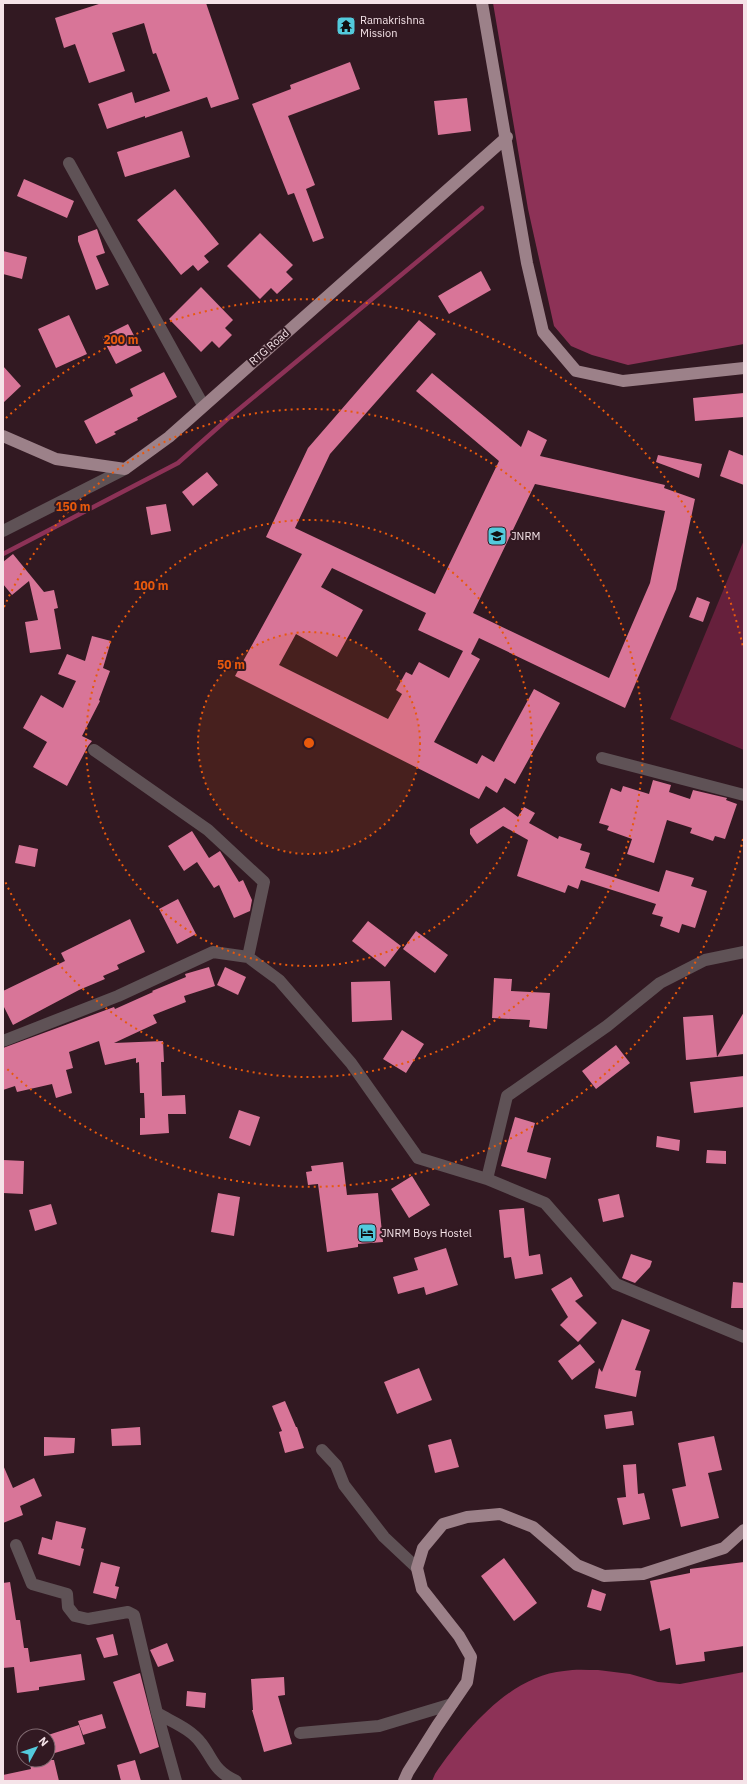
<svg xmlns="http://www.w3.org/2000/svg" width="747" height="1784" font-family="'IBM Plex Sans',sans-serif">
  <rect width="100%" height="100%" fill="#321922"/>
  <!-- green -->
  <path fill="#66203c" d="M 744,540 L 744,750 L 670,719 Z"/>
  <!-- water -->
  <path fill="#8d3257" d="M 493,3 L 744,3 L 744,344 L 628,365 L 592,355 L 571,346 L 554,326 L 528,209 Z
    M 598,1670 L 630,1674 L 658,1682 L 680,1684 L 744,1672 L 744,1781 L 432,1781 L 435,1774 C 464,1732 509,1676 564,1671 C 575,1669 587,1670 598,1670 Z"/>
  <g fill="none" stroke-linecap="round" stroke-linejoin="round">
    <!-- stream -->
    <path stroke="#8d3257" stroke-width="4.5" d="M 3,554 L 178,463 L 232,415 L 482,208"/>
  </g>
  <!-- building -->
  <path fill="#d87598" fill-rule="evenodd" d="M 102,3 L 206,3 L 239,99 L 211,108 L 207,97 L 145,118 L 145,116 L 107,129 L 98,104 L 132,92 L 135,103 L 170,91 L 156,53 L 153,54 L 144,23 L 112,33 L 125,71 L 89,83 L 75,44 L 64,48 L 55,18 Z
    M 350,62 L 360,89 L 288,116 L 315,185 L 306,189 L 324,238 L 313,242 L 294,193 L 288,195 L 252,104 L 291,89 L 290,85 Z
    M 467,98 L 471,131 L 438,135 L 434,101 Z
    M 182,131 L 190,157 L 125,177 L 117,152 Z
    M 24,179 L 74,201 L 67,218 L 17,196 Z
    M 175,189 L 219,244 L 204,256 L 209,262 L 198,271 L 193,265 L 181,275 L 137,220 Z
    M 97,229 L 105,253 L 96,256 L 109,285 L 96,290 L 78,241 L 78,236 Z
    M 260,233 L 293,265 L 286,272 L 293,279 L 277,294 L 271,288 L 260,299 L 227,266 Z
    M 3,251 L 27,257 L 22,279 L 3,274 Z
    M 481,271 L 491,290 L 449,314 L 438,296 Z
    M 201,287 L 233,320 L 225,328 L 232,335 L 219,348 L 212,341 L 201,352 L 169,319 Z
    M 69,315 L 87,354 L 56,368 L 38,329 Z
    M 419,320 L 436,334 L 330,454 L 295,528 L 435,594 L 499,461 L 416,391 L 432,373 L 521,447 L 528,430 L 547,440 L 540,456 L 665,485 L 664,488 L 695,499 L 676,589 L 625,708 L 479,638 L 471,654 L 480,659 L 434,742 L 477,764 L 482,755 L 494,762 L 534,689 L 560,703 L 515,784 L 505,778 L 497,793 L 486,786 L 479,799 L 235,676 L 302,554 L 266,537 L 308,448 ZM 535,484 L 665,511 L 650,583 L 609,678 L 473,613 ZM 332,568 L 426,613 L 418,630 L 463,651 L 449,678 L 419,662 L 412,675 L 406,672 L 396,690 L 402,694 L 388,719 L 279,665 L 296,634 L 337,657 L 363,610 L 321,587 Z
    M 128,324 L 142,351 L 116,364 L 102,337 Z
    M 3,366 L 21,386 L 3,403 Z
    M 164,372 L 177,397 L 137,418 L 138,420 L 114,432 L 116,434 L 96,444 L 84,421 L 133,396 L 130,389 Z
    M 744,393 L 744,417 L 695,421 L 693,398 Z
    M 729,450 L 744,456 L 744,485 L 720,476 Z
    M 658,455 L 702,464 L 699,478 L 656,462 Z
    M 207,472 L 218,485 L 193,506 L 182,492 Z
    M 166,504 L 171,531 L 151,535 L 146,507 Z
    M 13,554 L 44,592 L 54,590 L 58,608 L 54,609 L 61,649 L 30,653 L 25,622 L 38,620 L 29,581 L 12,595 L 3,584 L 3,562 Z
    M 697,597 L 710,602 L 703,622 L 689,617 Z
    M 92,636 L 111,641 L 103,668 L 110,671 L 99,700 L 100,701 L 82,736 L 92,741 L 88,746 L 67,786 L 33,767 L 47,742 L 23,728 L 41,695 L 63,708 L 76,681 L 58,674 L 67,654 L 85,661 Z
    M 653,780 L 671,785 L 669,792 L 690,799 L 693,790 L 727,798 L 726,800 L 737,804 L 725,839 L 715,836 L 713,841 L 690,833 L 692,828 L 667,820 L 654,863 L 627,854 L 632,839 L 607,830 L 609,826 L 599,823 L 611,788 L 621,792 L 623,786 L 649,794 Z
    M 504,807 L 518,817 L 524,807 L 535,813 L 529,823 L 558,839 L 559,836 L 582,844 L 580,850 L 590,853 L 585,868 L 659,892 L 666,870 L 694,878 L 691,886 L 707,891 L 695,928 L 682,924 L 679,933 L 660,926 L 663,917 L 652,914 L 656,904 L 581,880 L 578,889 L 568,885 L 565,893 L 517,876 L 528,840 L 503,826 L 477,844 L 470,834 L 470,829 Z
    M 192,831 L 209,858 L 220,851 L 239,882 L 243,880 L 252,900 L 250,911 L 234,918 L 219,885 L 214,888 L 197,862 L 184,871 L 168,846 Z
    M 19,845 L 38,849 L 35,867 L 15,863 Z
    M 178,899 L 196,934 L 177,944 L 159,909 Z
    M 130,919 L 145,952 L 117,965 L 119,969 L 103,976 L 105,979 L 79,990 L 13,1025 L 3,1005 L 3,991 L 65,961 L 61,953 Z
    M 368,921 L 401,946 L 385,967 L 352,941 Z
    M 416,931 L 448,955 L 435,973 L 403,949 Z
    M 209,967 L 215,986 L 184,996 L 186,1002 L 153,1015 L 157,1023 L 114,1043 L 163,1041 L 164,1062 L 161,1062 L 162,1096 L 185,1095 L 186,1114 L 168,1114 L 169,1133 L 140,1135 L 140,1118 L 145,1118 L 144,1093 L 140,1093 L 139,1062 L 136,1063 L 136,1058 L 105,1065 L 99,1041 L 69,1052 L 73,1068 L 66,1070 L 72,1093 L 56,1098 L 52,1084 L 17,1092 L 15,1086 L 3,1090 L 3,1048 L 114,1007 L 115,1009 L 153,992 L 152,991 L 186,977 L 185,974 Z
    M 225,967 L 246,977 L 238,995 L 217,985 Z
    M 494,978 L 512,979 L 511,991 L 550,993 L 547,1029 L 529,1027 L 530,1020 L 492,1018 Z
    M 390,981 L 392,1020 L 352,1022 L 351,982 Z
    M 744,1012 L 744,1054 L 717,1057 Z
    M 713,1015 L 717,1057 L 686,1060 L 683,1017 Z
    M 402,1030 L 424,1044 L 406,1073 L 383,1059 Z
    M 616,1045 L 630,1063 L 596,1089 L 582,1071 Z
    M 744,1076 L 744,1107 L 694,1113 L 690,1082 Z
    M 239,1110 L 260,1117 L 250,1146 L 229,1138 Z
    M 515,1117 L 535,1123 L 527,1152 L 551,1158 L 546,1179 L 501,1166 Z
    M 657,1136 L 680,1140 L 679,1151 L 656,1147 Z
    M 707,1150 L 726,1151 L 726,1164 L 706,1163 Z
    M 3,1160 L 24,1161 L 23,1194 L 3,1193 Z
    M 343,1162 L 347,1195 L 378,1193 L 383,1242 L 358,1244 L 358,1247 L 327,1252 L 318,1184 L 308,1185 L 306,1172 L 312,1171 L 311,1166 Z
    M 412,1176 L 430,1205 L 409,1218 L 391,1189 Z
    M 218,1193 L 240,1197 L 234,1236 L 211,1232 Z
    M 619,1194 L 624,1217 L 603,1222 L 598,1199 Z
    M 51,1204 L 57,1224 L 35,1231 L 29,1210 Z
    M 524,1208 L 529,1256 L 540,1254 L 543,1274 L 515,1279 L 511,1257 L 504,1258 L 499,1210 Z
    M 446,1248 L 458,1285 L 426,1295 L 424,1287 L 398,1294 L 393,1277 L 418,1270 L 414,1258 Z
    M 631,1254 L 652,1261 L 650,1267 L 635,1283 L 622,1278 Z
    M 571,1277 L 583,1296 L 575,1301 L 597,1323 L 578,1342 L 560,1325 L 568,1317 L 551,1289 Z
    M 733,1282 L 744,1283 L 744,1308 L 731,1308 Z
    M 622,1319 L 650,1330 L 635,1370 L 641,1371 L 636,1397 L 595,1388 L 599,1368 L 602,1372 Z
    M 580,1344 L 595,1362 L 572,1380 L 558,1361 Z
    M 419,1368 L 432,1400 L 397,1414 L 384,1382 Z
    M 285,1401 L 296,1427 L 297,1427 L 304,1448 L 285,1453 L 279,1432 L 282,1431 L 272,1406 Z
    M 632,1411 L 634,1425 L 606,1429 L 604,1415 Z
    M 140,1427 L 141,1445 L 112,1446 L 111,1429 Z
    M 714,1436 L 722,1470 L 708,1473 L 719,1518 L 681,1527 L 672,1489 L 686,1486 L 678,1443 Z
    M 44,1437 L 75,1438 L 74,1453 L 44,1456 Z
    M 451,1439 L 459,1467 L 435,1473 L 428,1445 Z
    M 636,1464 L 638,1494 L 644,1493 L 650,1519 L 623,1525 L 617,1498 L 626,1497 L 623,1465 Z
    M 3,1465 L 13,1488 L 34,1478 L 42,1496 L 20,1506 L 23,1515 L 3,1523 Z
    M 56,1521 L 86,1528 L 81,1548 L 84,1549 L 80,1566 L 38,1554 L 42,1537 L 52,1540 Z
    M 504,1558 L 537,1603 L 514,1621 L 481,1576 Z
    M 101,1562 L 120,1567 L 115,1586 L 119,1587 L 116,1599 L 93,1593 Z
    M 744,1562 L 744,1646 L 704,1652 L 705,1661 L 676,1665 L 670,1628 L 660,1631 L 650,1581 L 690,1573 L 690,1569 Z
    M 10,1582 L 16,1620 L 20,1620 L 24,1648 L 28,1648 L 30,1662 L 81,1654 L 85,1680 L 39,1687 L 39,1690 L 17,1693 L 14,1667 L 3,1668 L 3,1583 Z
    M 592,1589 L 606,1594 L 601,1611 L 587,1607 Z
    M 113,1634 L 118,1655 L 104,1658 L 96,1638 Z
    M 167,1643 L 174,1661 L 158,1667 L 150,1650 Z
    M 140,1673 L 159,1747 L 140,1754 L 113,1682 Z
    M 284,1677 L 285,1695 L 278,1696 L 292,1744 L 264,1752 L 252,1710 L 253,1710 L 251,1679 Z
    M 187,1691 L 206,1693 L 205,1708 L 186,1706 Z
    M 102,1714 L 106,1728 L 83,1735 L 78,1721 Z
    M 79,1725 L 85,1744 L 48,1755 L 48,1735 Z
    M 29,1760 L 54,1760 L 59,1781 L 3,1781 L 3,1775 L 31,1769 Z
    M 135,1760 L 141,1781 L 121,1781 L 117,1765 Z"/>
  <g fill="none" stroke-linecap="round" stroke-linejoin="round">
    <!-- minor -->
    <path stroke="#5f5256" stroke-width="12" d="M 69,163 L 203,405
      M 3,531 L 125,469
      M 94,750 L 208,830 L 264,882 L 248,957
      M 602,758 L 744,795
      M 3,1041 L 118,996 L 213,952 L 248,957 L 279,980 L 351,1063 L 418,1158 L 487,1179 L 545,1203 L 616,1284 L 744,1337
      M 487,1179 L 507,1096 L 607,1026 L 660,983 L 705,960 L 744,952
      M 322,1450 L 336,1465 L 344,1485 L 384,1537 L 417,1568
      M 16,1545 L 32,1584 L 67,1594 L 68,1607 L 75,1616 L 88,1619 L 128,1612 L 134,1615 L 157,1713 L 176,1781
      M 157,1713 C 172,1722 191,1729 201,1743 C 214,1760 213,1770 236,1781
      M 300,1733 L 379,1726 L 452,1704"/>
    <!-- major -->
    <path stroke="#9c8189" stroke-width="12" d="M 482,3 L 527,263 L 543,332 L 576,371 L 623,381 L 744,368
      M 3,436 L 56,459 L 125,469 L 169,437 L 507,137
      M 404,1781 L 408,1772 L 437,1726 L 467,1682 L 471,1657 L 459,1636 L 422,1589 L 417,1568 L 423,1548 L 443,1524 L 467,1517 L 500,1514 L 533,1527 L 577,1565 L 604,1576 L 643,1574 L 724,1548 L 744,1530"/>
  </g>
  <!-- distance rings -->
  <circle cx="309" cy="743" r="111" fill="#e8590c" fill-opacity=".12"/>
  <g fill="none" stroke="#e8590c" stroke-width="2" stroke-dasharray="2 4">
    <circle cx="309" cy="743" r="111"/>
    <circle cx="309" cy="743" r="223"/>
    <path d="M4 607A334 334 0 1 1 4 879"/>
    <path d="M743 839A445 445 0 0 1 6 1068M6 418A445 445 0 0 1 743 647"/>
  </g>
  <!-- icons -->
  <defs>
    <g id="temple-square" transform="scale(1)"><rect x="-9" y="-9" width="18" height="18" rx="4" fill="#53cadc" stroke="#321922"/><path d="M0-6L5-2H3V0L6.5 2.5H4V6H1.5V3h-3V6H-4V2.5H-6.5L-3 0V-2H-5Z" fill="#111"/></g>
    <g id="university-square" transform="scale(1)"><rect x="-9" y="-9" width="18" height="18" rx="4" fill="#53cadc" stroke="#321922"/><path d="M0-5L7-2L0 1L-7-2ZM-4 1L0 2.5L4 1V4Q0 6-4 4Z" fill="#111"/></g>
    <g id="hotel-square" transform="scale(1)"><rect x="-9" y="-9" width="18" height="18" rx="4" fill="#53cadc" stroke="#321922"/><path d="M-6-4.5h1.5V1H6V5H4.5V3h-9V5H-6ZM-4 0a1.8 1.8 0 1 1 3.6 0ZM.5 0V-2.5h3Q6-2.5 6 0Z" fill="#111"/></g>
  </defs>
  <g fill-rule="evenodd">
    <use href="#temple-square" x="346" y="26"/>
    <use href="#university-square" x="497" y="536"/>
    <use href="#hotel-square" x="367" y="1233"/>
  </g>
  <g text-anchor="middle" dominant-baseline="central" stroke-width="4" stroke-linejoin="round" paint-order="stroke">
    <!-- poi labels -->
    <g font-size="11" fill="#f5e3e8" stroke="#321922" text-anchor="start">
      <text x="360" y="20">Ramakrishna<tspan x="360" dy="13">Mission</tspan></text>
      <text x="511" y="536">JNRM</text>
      <text x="381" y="1233">JNRM Boys Hostel</text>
    </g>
    <!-- street labels -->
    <g font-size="11" fill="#f5e3e8" stroke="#321922">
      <text transform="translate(269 347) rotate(-41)">RTG Road</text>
    </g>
  </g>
  <circle cx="309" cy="743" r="6" fill="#e8590c" stroke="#321922" stroke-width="2"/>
  <g font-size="12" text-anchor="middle" font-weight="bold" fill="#e8590c" stroke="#321922" stroke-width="4" stroke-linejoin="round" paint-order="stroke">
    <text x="121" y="344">200 m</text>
    <text x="73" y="511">150 m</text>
    <text x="151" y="590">100 m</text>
    <text x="231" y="669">50 m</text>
  </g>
  <!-- border -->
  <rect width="747" height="1784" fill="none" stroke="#f5e3e8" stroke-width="8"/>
  <!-- north arrow -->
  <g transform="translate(36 1748) rotate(50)"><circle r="19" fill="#321922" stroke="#806a71"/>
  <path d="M0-3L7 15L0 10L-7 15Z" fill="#53cadc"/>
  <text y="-6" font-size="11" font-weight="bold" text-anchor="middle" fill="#f5e3e8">N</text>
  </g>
</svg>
